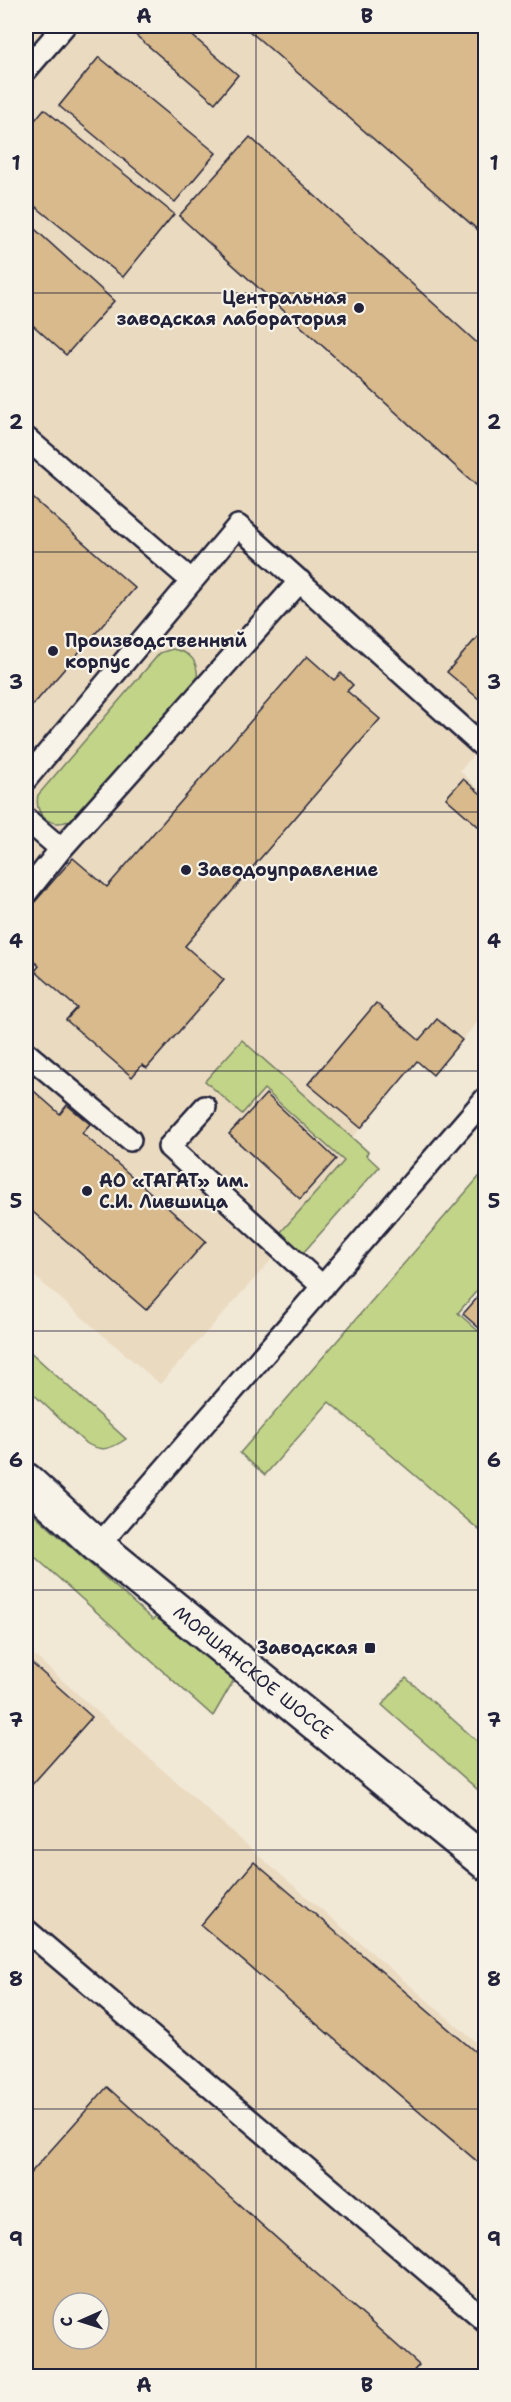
<svg xmlns="http://www.w3.org/2000/svg" width="511" height="2402" font-family="'Shantell Sans',sans-serif">
  <rect width="100%" height="100%" fill="#f1e8d6"/>
  <filter id="ink" filterUnits="userSpaceOnUse"><feTurbulence type="fractalNoise" baseFrequency=".0167" numOctaves="2"/><feDisplacementMap in="SourceGraphic" scale="12" xChannelSelector="R" yChannelSelector="G"/><feConvolveMatrix kernelMatrix="1 2 1 2 8 2 1 2 1" color-interpolation-filters="sRGB"/></filter>
  <g filter="url(#ink)">
    <!-- built -->
    <path fill="#eadac0" fill-rule="evenodd" d="M 26,26 L 485,26 L 486,740 L 460,771 L 485,795 L 485,1013 L 433,1075 L 417,1061 L 352,1138 L 368,1152 L 160,1384 L 26,1269 Z
      M 26,1648 L 259,1856 L 485,2050 L 485,2376 L 26,2376 ZM 63,2303 L 99,2303 L 99,2339 L 63,2339 Z"/>
    <!-- green -->
    <path fill="#c2d488" stroke="#727b62" stroke-width="1.5" d="M 172,649 C 192,652 199,662 197,682 L 71,820 C 51,829 34,816 38,795 L 160,653 Z
      M 242,1040 L 368,1152 L 366,1155 L 379,1167 L 303,1253 L 280,1233 L 344,1161 L 264,1089 L 242,1114 L 205,1081 Z
      M 485,1170 L 485,1281 L 458,1313 L 485,1337 L 485,1535 L 329,1402 L 265,1475 L 240,1453 Z
      M 26,1348 L 126,1439 C 110,1450 100,1453 83,1441 L 26,1387 Z
      M 26,1507 L 153,1620 L 168,1604 L 235,1678 L 213,1716 L 26,1549 Z
      M 406,1678 L 485,1748 L 485,1796 L 382,1705 Z"/>
    <!-- building -->
    <path fill="#d8ba8c" stroke="#22223b" stroke-width="1.5" fill-rule="evenodd" d="M 125,26 L 181,26 L 238,75 L 215,103 Z
      M 243,26 L 486,26 L 486,237 L 260,40 Z
      M 99,57 L 216,153 L 175,202 L 59,106 Z
      M 44,109 L 174,214 L 123,277 L 26,199 L 26,131 Z
      M 250,137 L 486,351 L 486,494 L 179,216 Z
      M 26,221 L 114,301 L 66,355 L 26,319 Z
      M 26,492 L 135,588 L 26,713 Z
      M 486,627 L 486,705 L 447,672 Z
      M 307,656 L 334,680 L 341,673 L 353,685 L 347,691 L 380,719 L 185,946 L 224,980 L 147,1068 L 142,1065 L 132,1077 L 66,1020 L 77,1008 L 35,971 L 39,966 L 26,954 L 26,912 L 73,858 L 107,887 Z
      M 463,779 L 486,798 L 486,833 L 446,798 Z
      M 376,1003 L 419,1040 L 437,1019 L 462,1040 L 433,1075 L 417,1061 L 361,1128 L 308,1084 Z
      M 26,1084 L 60,1114 L 67,1105 L 90,1124 L 82,1133 L 206,1241 L 146,1310 L 26,1206 Z
      M 266,1094 L 336,1159 L 300,1199 L 229,1134 Z
      M 486,1288 L 486,1334 L 463,1314 Z
      M 26,1658 L 92,1717 L 29,1788 L 26,1785 Z
      M 254,1862 L 486,2061 L 486,2169 L 201,1925 Z
      M 107,2087 L 419,2365 L 409,2376 L 26,2376 L 26,2178 ZM 63,2303 L 99,2303 L 99,2339 L 63,2339 Z"/>
    <g fill="none" stroke-linecap="round" stroke-linejoin="round">
      <!-- service casing -->
      <g stroke="#22223b" stroke-width="26">
        <path id="service" d="M 26,70 L 64,26
          M 26,438 L 192,581
          M 26,779 L 238,526 L 486,749
          M 26,819 L 61,849 L 300,581
          M 26,893 L 61,849
          M 26,1053 L 130,1140
          M 205,1107 L 169,1147 L 323,1287
          M 98,1546 L 486,1098
          M 26,1930 L 486,2321"/>
      </g>
      <!-- primary casing -->
      <g stroke="#22223b" stroke-width="38">
        <g id="primary">
          <path id="s1" d="M 26,1480 L 98,1546 L 486,1863"/>
        </g>
      </g>
      <!-- service -->
      <use href="#service" stroke="#f7f3e8" stroke-width="21"/>
      <!-- primary -->
      <use href="#primary" stroke="#f7f3e8" stroke-width="33"/>
    </g>
  </g>
  <!-- grid -->
  <path fill="none" stroke="#22223b" stroke-width="1.5" stroke-opacity="0.55" d="M 256,26 L 256,2376M 26,293 L 486,293M 26,552 L 486,552M 26,812 L 486,812M 26,1071 L 486,1071M 26,1331 L 486,1331M 26,1590 L 486,1590M 26,1850 L 486,1850M 26,2109 L 486,2109"/>
  <!-- markers -->
  <g fill="#22223b" stroke="#f7f3e8" stroke-width="2">
    <circle cx="359" cy="308" r="6"/>
    <circle cx="53" cy="651" r="6"/>
    <circle cx="186" cy="870" r="6"/>
    <circle cx="87" cy="1191" r="6"/>
    <rect x="364" y="1642" width="12" height="12" rx="3"/>
  </g>
  <g text-anchor="middle" dominant-baseline="central" stroke-width="4.5" stroke-linejoin="round" paint-order="stroke">
    <!-- poi labels -->
    <g font-size="18" font-weight="bold" fill="#22223b" stroke="#f7f3e8" text-anchor="start">
      <text x="347" y="298" text-anchor="end">Центральная<tspan x="347" dy="21">заводская лаборатория</tspan></text>
      <text x="65" y="641">Производственный<tspan x="65" dy="21">корпус</tspan></text>
      <text x="198" y="870">Заводоуправление</text>
      <text x="99" y="1181">АО «ТАГАТ» им.<tspan x="99" dy="21">С.И. Лившица</tspan></text>
      <text x="358" y="1648" text-anchor="end">Заводская</text>
    </g>
    <!-- street labels -->
    <g font-size="18" fill="#22223b" stroke="#f7f3e8">
      <text stroke="none"><textPath href="#s1" startOffset="298">МОРШАНСКОЕ ШОССЕ</textPath></text>
    </g>
  </g>
  <!-- margin -->
  <rect width="511" height="2402" fill="none" stroke="#f7f3e8" stroke-width="66"/>
  <!-- north arrow -->
  <g transform="translate(81 2321) rotate(267)"><circle r="28" fill="#f7f3e8" stroke="#a29fa3" stroke-width="1.5"/>
  <path d="M0-4.5L10 22L0 15L-10 22Z" fill="#22223b"/>
  <text y="-9" font-size="16" font-weight="bold" text-anchor="middle" fill="#22223b">С</text>
  </g>
  <rect x="33" y="33" width="445" height="2336" fill="none" stroke="#22223b" stroke-width="2"/>
  <g font-size="20" text-anchor="middle" font-weight="bold" fill="#22223b">
    <text x="144" y="23">A</text>
    <text x="367" y="23">B</text>
    <text x="16" y="170">1</text>
    <text x="494" y="170">1</text>
    <text x="16" y="429">2</text>
    <text x="494" y="429">2</text>
    <text x="16" y="689">3</text>
    <text x="494" y="689">3</text>
    <text x="16" y="948">4</text>
    <text x="494" y="948">4</text>
    <text x="16" y="1208">5</text>
    <text x="494" y="1208">5</text>
    <text x="16" y="1467">6</text>
    <text x="494" y="1467">6</text>
    <text x="16" y="1727">7</text>
    <text x="494" y="1727">7</text>
    <text x="16" y="1986">8</text>
    <text x="494" y="1986">8</text>
    <text x="16" y="2246">9</text>
    <text x="494" y="2246">9</text>
    <text x="144" y="2392">A</text>
    <text x="367" y="2392">B</text>
  </g>
</svg>
